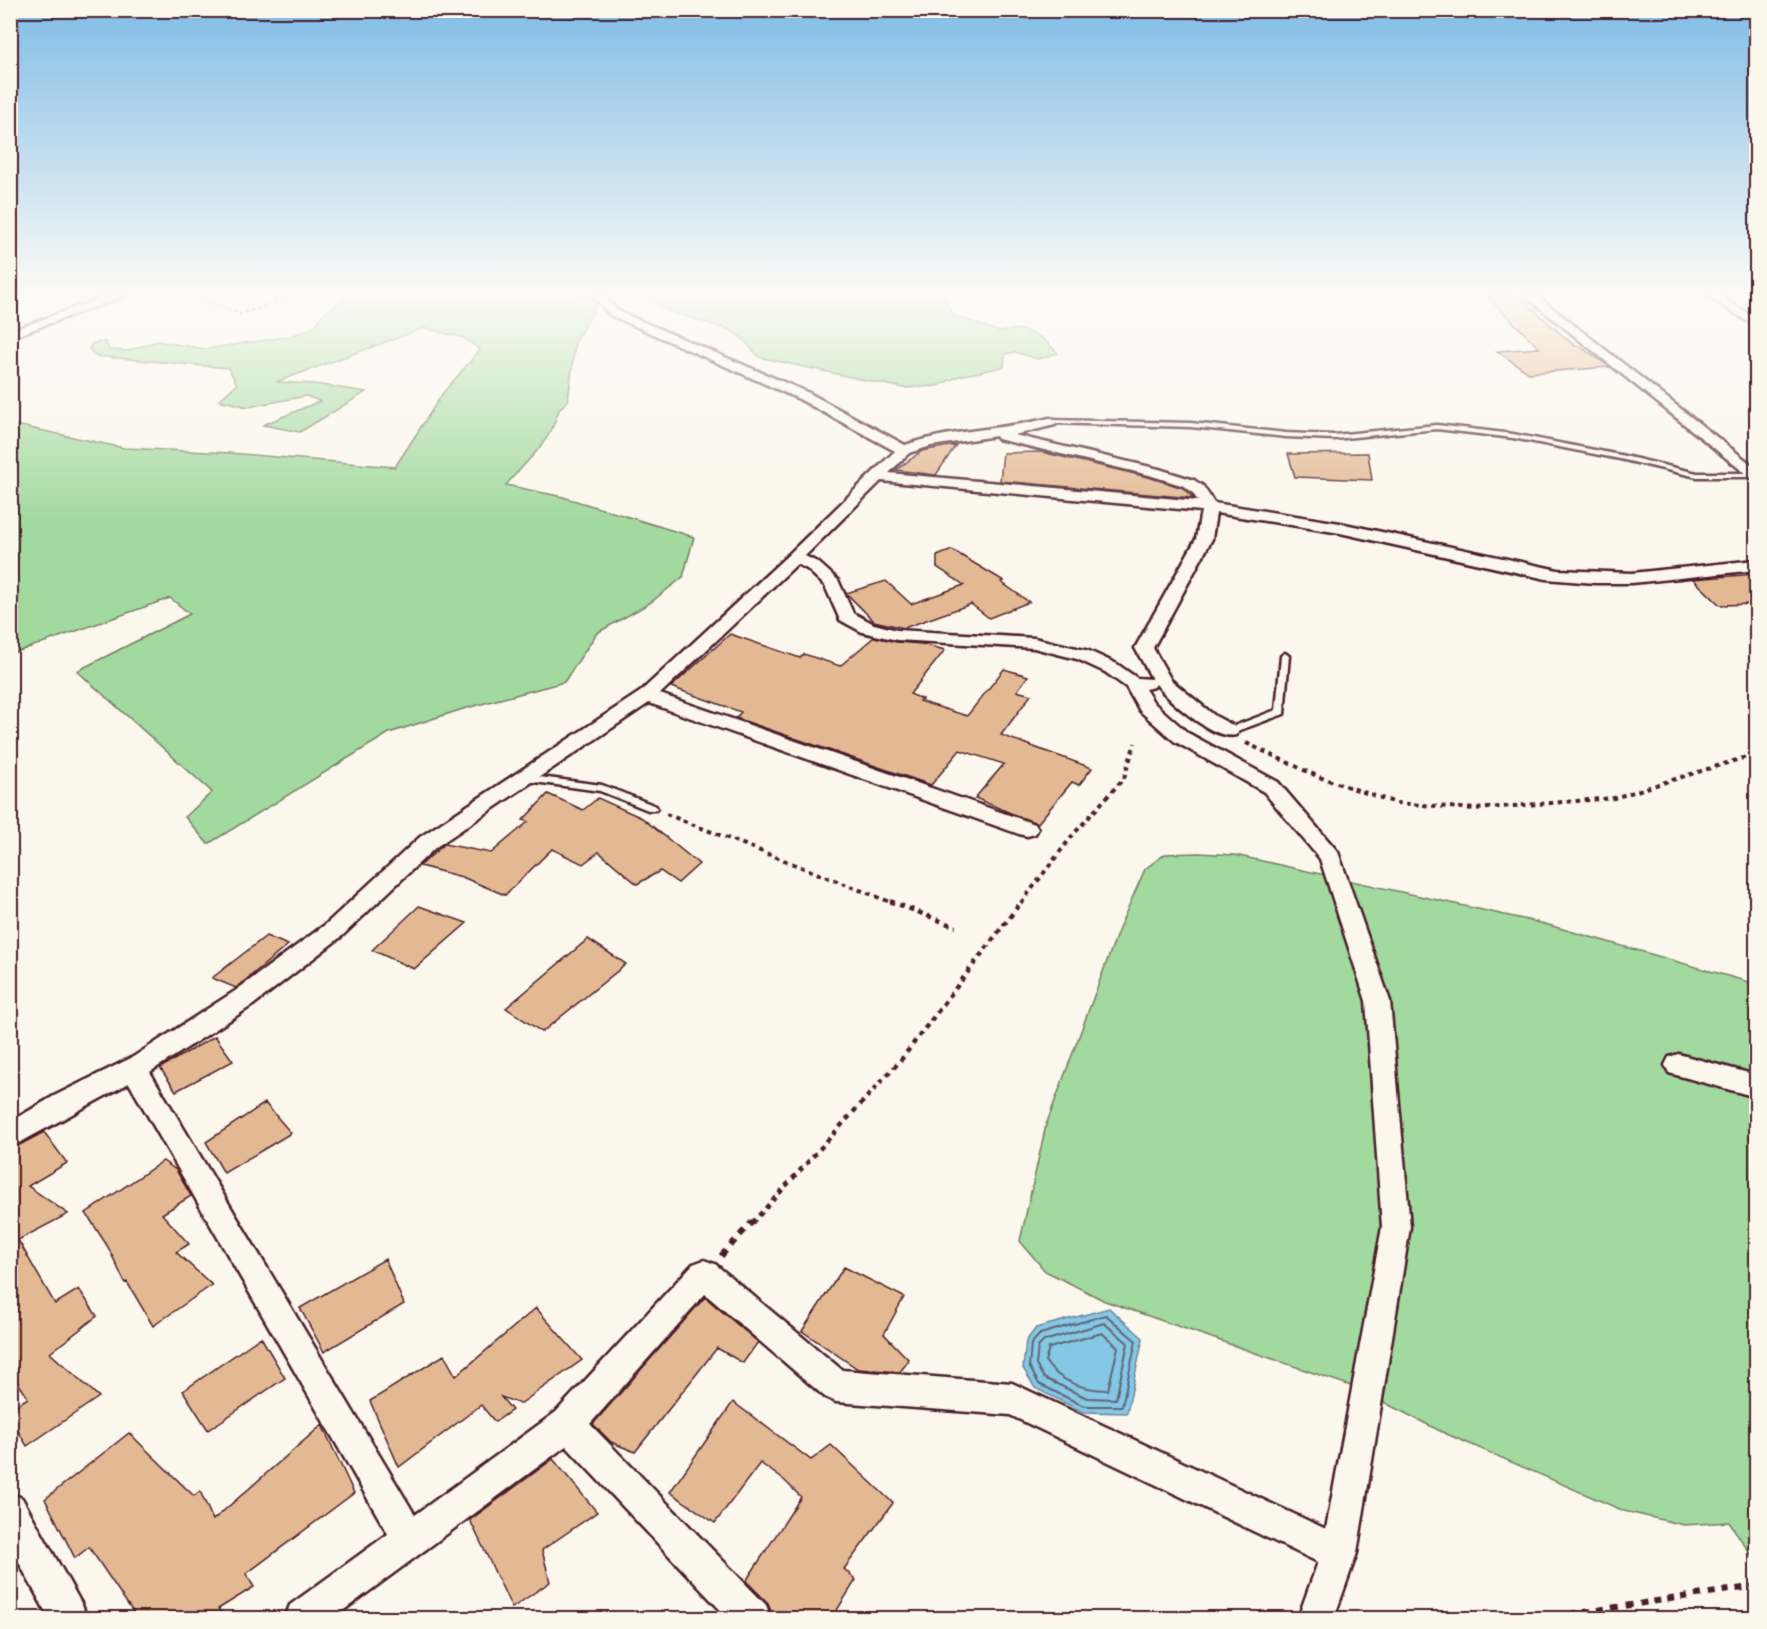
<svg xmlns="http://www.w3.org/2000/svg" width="1767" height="1629" font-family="Dekko,sans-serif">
  <rect width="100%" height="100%" fill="#fbf7ec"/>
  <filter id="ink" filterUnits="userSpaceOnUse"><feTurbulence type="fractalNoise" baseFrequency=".0167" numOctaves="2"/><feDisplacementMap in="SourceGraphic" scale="12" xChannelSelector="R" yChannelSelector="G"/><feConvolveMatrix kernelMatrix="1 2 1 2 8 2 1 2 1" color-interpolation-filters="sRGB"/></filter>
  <g filter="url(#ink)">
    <!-- green -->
    <path fill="#a1d99e" stroke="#767c64" stroke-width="1.5" d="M 351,296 L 591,296 L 595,308 L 575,343 L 568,401 C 555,411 558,415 552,429 C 541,450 521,467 506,485 L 563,497 L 694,537 L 683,577 L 650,603 L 597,633 L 564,682 L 463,709 L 389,733 L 208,844 L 185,817 L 212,792 L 77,671 L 190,614 L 170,598 L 11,654 L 11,424 L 124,448 L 229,453 L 395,467 L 443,393 L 480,350 L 464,338 L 424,328 L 276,382 L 315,384 L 366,392 L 300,432 L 263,425 L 320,401 L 306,396 L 248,407 L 219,400 L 237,384 L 228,368 L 95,356 L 89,349 L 92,343 L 106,342 L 109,350 L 127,351 L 157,341 L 206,349 L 291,336 L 315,327 L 323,314 Z
      M 650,296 L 944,296 L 953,315 L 1000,332 L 1020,329 L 1041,337 L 1058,353 L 1039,359 L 1015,352 L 1005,354 L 1004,367 L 959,376 L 937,386 L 904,388 L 864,380 L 759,357 L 741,337 L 730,330 L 665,310 Z
      M 1199,853 L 1235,855 L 1545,924 L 1756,984 L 1756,1562 L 1729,1522 L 1684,1525 L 1624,1511 L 1442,1432 L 1354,1387 L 1105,1301 L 1045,1271 L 1020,1241 L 1046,1125 L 1120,926 L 1145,869 L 1165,854 Z"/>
    <!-- water -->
    <path fill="#84c8e5" stroke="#6d849b" stroke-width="1.5" d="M 1109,1308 L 1143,1338 L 1127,1413 L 1083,1412 L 1035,1388 L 1023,1368 L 1026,1341 L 1036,1328 Z"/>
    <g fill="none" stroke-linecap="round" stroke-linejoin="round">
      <!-- shore -->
      <path stroke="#616375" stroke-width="2" d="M 1106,1315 L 1136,1341 L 1122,1406 L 1084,1406 L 1039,1384 L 1029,1366 L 1031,1344 L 1040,1334 Z
        M 1104,1323 L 1128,1343 L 1116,1399 L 1087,1398 L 1044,1378 L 1036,1365 L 1038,1347 L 1044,1341 Z
        M 1102,1333 L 1118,1347 L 1108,1390 C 1084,1390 1059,1382 1045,1361 L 1049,1348 Z"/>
    </g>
    <!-- building -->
    <path fill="#e3b993" stroke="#4a1f2b" stroke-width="1.5" d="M 1487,296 L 1518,296 L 1575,346 L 1579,346 L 1610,367 L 1529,373 L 1497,351 L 1539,348 Z
      M 956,445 L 936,475 L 896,470 L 922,451 Z
      M 1041,452 L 1148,477 L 1183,488 L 1193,498 L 1000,481 L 1003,453 Z
      M 1368,453 L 1372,480 L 1295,477 L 1288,454 Z
      M 952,550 L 1004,581 L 1001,582 L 1029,602 L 989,618 L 971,604 L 904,628 L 874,621 L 846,593 L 886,581 L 911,604 L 964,585 L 937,567 L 937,556 Z
      M 1756,574 L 1756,604 L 1720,605 L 1693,579 Z
      M 730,634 L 800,658 L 804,654 L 840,666 L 874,637 L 897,642 L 922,644 L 945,650 L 910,694 L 922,699 L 919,701 L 967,716 L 1004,669 L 1028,676 L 1017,691 L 1031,695 L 1001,735 L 1092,768 L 1079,785 L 1072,782 L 1037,824 L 975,798 L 1004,764 L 960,750 L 931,785 L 736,718 L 741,712 L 671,687 Z
      M 548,794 L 583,810 L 598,798 L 642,818 L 699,864 L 678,883 L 660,871 L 637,884 L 599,852 L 583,864 L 552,849 L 505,895 L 462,877 L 420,866 L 444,844 L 491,853 L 528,822 L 523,820 Z
      M 419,906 L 467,923 L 414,969 L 372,950 Z
      M 266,936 L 288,945 L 236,988 L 212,978 Z
      M 588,939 L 626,964 L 542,1032 L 506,1008 Z
      M 215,1036 L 233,1061 L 176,1091 L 160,1068 Z
      M 265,1103 L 291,1133 L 224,1173 L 206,1142 Z
      M 44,1132 L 67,1163 L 28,1186 L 68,1214 L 18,1240 L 55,1304 L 79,1289 L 97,1316 L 50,1353 L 99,1397 L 27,1446 L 10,1418 L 10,1409 L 28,1398 L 10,1370 L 10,1150 Z
      M 163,1161 L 176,1170 L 191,1196 L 162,1214 L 189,1244 L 176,1252 L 212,1285 L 153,1326 L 127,1282 L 125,1283 L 108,1247 L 86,1213 Z
      M 385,1259 L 404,1304 L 324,1352 L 300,1308 Z
      M 844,1267 L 904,1297 L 884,1334 L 909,1360 L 900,1372 L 858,1369 L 802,1331 Z
      M 705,1297 L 758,1342 L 743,1363 L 717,1348 L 635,1452 L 611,1442 L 593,1424 Z
      M 536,1308 L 582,1360 L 520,1404 L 501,1397 L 512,1410 L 495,1422 L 481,1405 L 399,1467 L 370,1401 L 444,1355 L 456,1376 Z
      M 261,1337 L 285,1378 L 208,1430 L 183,1391 Z
      M 733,1402 L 811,1460 L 831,1445 L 893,1503 L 844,1569 L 856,1580 L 832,1618 L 773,1618 L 768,1603 L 746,1581 L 801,1497 L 784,1480 L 760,1463 L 715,1523 L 670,1492 Z
      M 322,1425 L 354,1493 L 246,1574 L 254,1587 L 218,1609 L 227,1618 L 137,1618 L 89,1547 L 75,1558 L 45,1499 L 129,1433 L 194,1496 L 200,1491 L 213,1520 Z
      M 553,1459 L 597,1512 L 542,1550 L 550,1582 L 512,1608 L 470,1520 Z"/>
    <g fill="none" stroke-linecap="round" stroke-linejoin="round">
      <!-- service casing -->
      <g stroke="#4a1f2b" stroke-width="5">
        <path id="service" d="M 1050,420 L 1191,423 L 1286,433 L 1334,435 L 1437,425 L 1513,434 L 1620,455 L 1697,473 L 1756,473 L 1756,477 L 1697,477 L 1620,459 L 1513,438 L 1437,429 L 1334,439 L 1286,437 L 1191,427 L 1048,423 L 1048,421 Z
          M 1285,653 L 1289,656 L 1284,714 L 1232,733 L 1226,733 L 1224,731 L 1226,729 L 1276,710 L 1281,656 Z
          M 524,775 L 602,785 L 656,806 L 657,808 L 656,810 L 648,810 L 600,791 L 520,780 L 519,778 L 520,776 Z"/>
      </g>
      <!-- minor casing -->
      <g stroke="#4a1f2b" stroke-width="5">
        <path id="minor" d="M 107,296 L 124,296 L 10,338 L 10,331 Z
          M 593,296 L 605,296 L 618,311 L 809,393 L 905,445 C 952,429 1002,430 1050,418 L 1057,422 L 1055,425 L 1014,435 L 1159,469 L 1194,480 L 1203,486 L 1214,503 L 1340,523 L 1558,570 L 1632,573 L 1756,560 L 1756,570 L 1632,583 L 1595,583 L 1546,579 L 1340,533 L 1216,513 L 1212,539 L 1153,648 L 1171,680 L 1215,716 L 1236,727 L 1239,731 L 1236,735 C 1214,741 1169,701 1156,684 L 1154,687 L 1145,689 L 1154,703 L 1188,733 L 1278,782 L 1338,852 L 1390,1001 L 1410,1227 L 1357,1553 L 1334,1618 L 1298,1618 L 1318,1562 L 1010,1415 L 836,1402 L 825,1397 L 705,1294 L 590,1424 L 766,1605 L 771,1618 L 728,1618 L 566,1446 L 333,1618 L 285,1618 L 290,1605 L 388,1534 L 129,1083 L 10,1148 L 10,1122 L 54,1096 L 133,1057 L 235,991 L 326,924 L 420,837 L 640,692 L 789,554 L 895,451 L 799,399 L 610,315 ZM 996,436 L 998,439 L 1149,475 L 1184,486 L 1192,492 L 1198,501 L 889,473 L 909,453 L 931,446 ZM 881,481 L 1201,511 L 1196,539 L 1135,648 L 1152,679 L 1137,678 L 1117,664 L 1089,651 L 1034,638 L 897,630 L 874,624 L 853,613 L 838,580 L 819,563 L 805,556 ZM 797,564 L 807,569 L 825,586 L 840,620 L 862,632 L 897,640 L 1034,648 L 1077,659 L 1105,672 L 1126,687 L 1140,711 L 1174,741 L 1264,792 L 1320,859 L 1366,1001 L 1382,1227 L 1326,1529 L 1012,1383 L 842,1370 L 715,1264 L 704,1260 L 693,1264 L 556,1412 L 415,1515 L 150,1072 L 253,1005 L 342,936 L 436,847 L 649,703 L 1019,834 L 1027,836 L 1035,834 L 1038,829 L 1035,824 L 660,694 Z
          M 1525,296 L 1537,296 L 1756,468 L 1756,479 L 1751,478 Z
          M 1708,296 L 1721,296 L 1756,319 L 1756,327 Z
          M 1678,1054 L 1756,1075 L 1756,1097 L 1669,1073 L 1665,1065 L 1669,1057 Z
          M 10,1493 L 22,1498 L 82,1605 L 87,1618 L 49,1618 L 10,1546 Z"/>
      </g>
      <!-- path-far3 -->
      <path stroke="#4a1f2b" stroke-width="2" stroke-dasharray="3 3" stroke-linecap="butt" d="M 188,296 L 241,314 L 293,296"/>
      <!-- path-far2 -->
      <path stroke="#4a1f2b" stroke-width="4" stroke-dasharray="4.5 4.5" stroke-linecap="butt" d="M 1246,743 L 1319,777 L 1396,803 L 1475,809 L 1614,798 L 1756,754
        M 666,814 L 893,903
        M 1021,903 L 1072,836 L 1124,778 L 1135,743"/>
      <!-- path-far1 -->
      <path stroke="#4a1f2b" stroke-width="4.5" stroke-dasharray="5 5" stroke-linecap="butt" d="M 890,901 L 956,927
        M 752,1223 L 900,1061 L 1022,901"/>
      <!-- path -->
      <path stroke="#4a1f2b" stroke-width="6" stroke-dasharray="7 7" stroke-linecap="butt" d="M 721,1256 L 753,1221
        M 1557,1618 L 1564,1615 L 1756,1586"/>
      <!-- service -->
      <use href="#service" fill="#fbf7ec" fill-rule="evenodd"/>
      <!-- minor -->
      <use href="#minor" fill="#fbf7ec" fill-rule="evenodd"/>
    </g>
  </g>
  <!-- sky -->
  <linearGradient id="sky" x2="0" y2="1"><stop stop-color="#80bce7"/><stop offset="0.56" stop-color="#fdfbf6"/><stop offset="1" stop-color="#fdfbf6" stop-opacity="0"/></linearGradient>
  <rect width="1767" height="525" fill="url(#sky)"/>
  <!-- margin -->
  <rect width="1767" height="1629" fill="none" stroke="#fbf7ec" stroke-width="36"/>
  <rect x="18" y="18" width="1731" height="1593" fill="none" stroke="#4a1f2b" stroke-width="2" filter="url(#ink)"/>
</svg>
